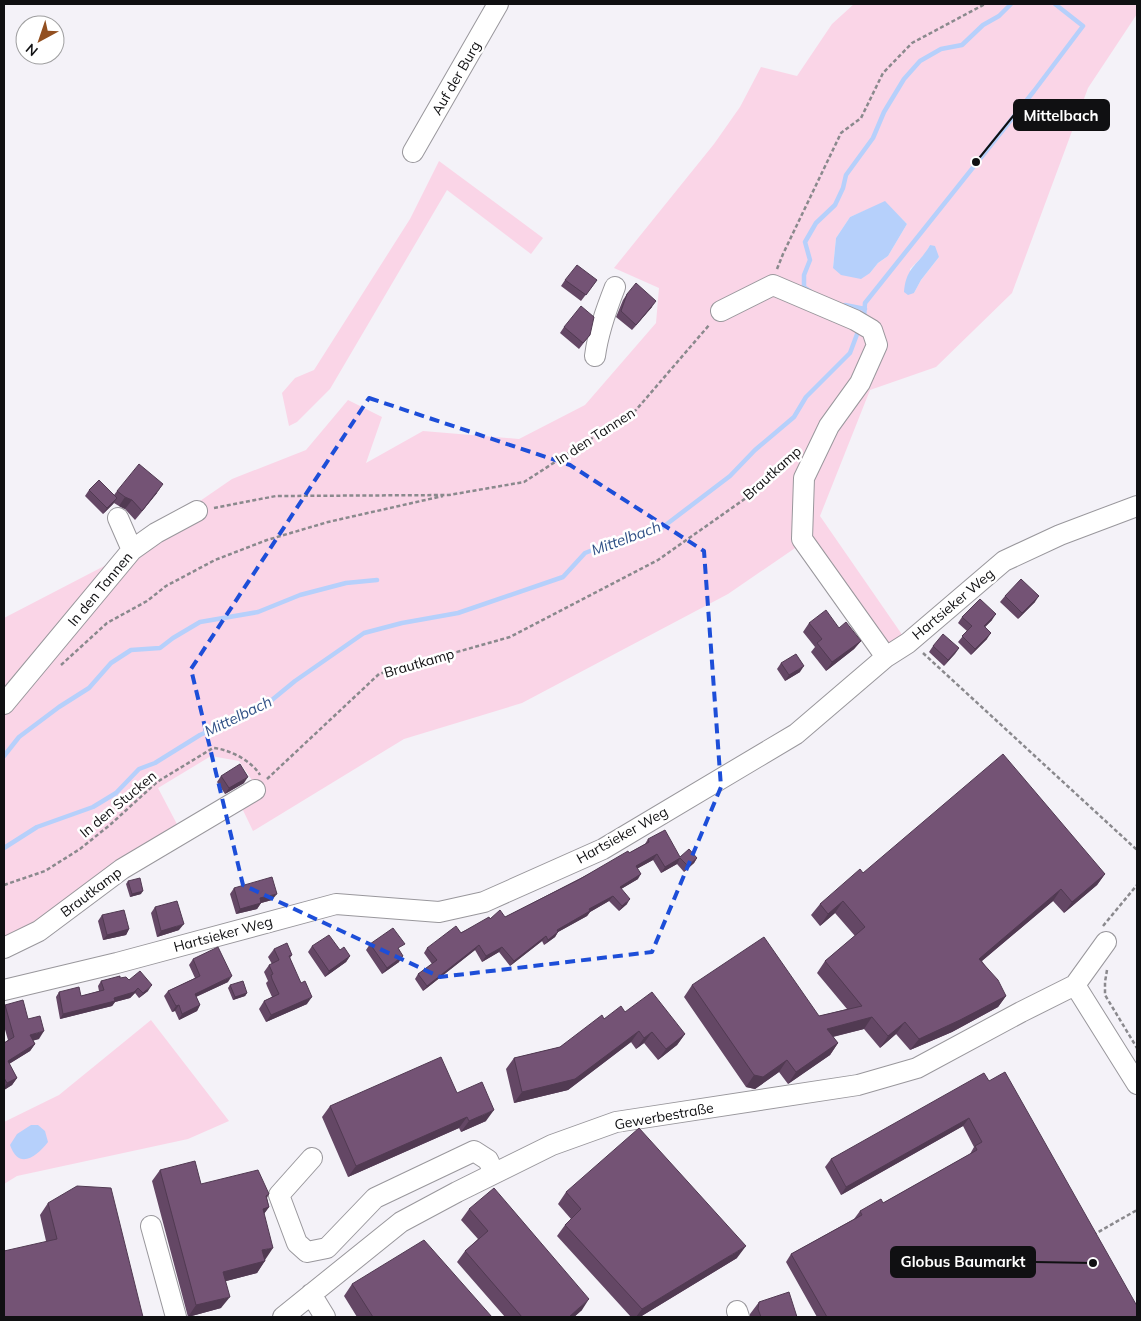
<svg xmlns="http://www.w3.org/2000/svg" width="1141" height="1321" font-family="Mulish,sans-serif">
  <rect width="100%" height="100%" fill="#f4f2f8"/>
  <!-- green -->
  <path fill="#fad5e7" fill-rule="evenodd" d="M 854,4 L 1137,4 L 1137,14 L 1088,88 L 1012,293 L 936,367 L 870,390 L 820,516 L 903,636 L 886,651 L 801,544 L 728,594 L 522,703 L 404,739 L 253,831 L 240,804 L 260,792 L 239,761 L 211,756 L 158,788 L 179,828 L 4,944 L 4,618 L 110,563 L 232,479 L 306,450 L 348,400 L 382,417 L 366,463 L 423,431 L 519,439 L 585,405 L 656,323 L 659,288 L 614,268 L 714,144 L 740,107 L 761,67 L 797,76 L 832,24 ZM 885,202 L 907,224 L 888,256 L 878,263 L 870,273 L 833,268 L 836,238 L 850,217 ZM 930,245 L 939,257 L 921,280 L 914,293 L 910,269 L 925,254 Z
    M 439,161 L 543,238 L 531,254 L 447,190 L 330,389 L 297,422 L 289,426 L 282,393 L 295,378 L 314,370 L 410,219 Z
    M 151,1020 L 229,1121 L 188,1139 L 17,1176 L 4,1184 L 4,1122 L 59,1095 Z"/>
  <!-- water -->
  <path fill="#b6d0fb" d="M 885,201 L 907,224 L 888,256 L 878,263 L 870,273 L 861,279 L 841,275 L 833,268 L 836,238 L 850,217 Z
    M 930,245 L 935,246 L 939,257 L 921,280 L 914,293 L 908,295 L 904,292 C 906,266 919,265 930,245 Z
    M 31,1125 L 38,1125 L 45,1131 L 48,1142 C 37,1156 19,1171 10,1145 L 17,1134 Z"/>
  <g fill="none" stroke-linecap="round" stroke-linejoin="round">
    <!-- stream -->
    <path stroke="#b6d0fb" stroke-width="4.5" d="M 810,291 L 804,287 L 804,275 L 810,260 L 805,242 L 816,223 L 835,205 L 843,188 L 846,175 L 873,138 L 884,112 L 904,79 L 920,61 L 941,49 L 962,45 L 983,25 L 999,16 L 1011,4
      M 845,305 L 865,309
      M 864,318 L 865,303 L 1034,91 L 1083,26 L 1055,4
      M 4,756 L 19,737 L 59,707 L 89,688 L 111,663 L 131,650 L 160,648 L 173,638 L 200,622 L 258,612 L 300,595 L 346,583 L 377,580
      M 4,848 L 37,827 L 93,807 L 116,793 L 139,769 L 155,763 L 200,735 L 267,704 L 295,681 L 364,633 L 402,623 L 458,613 L 563,577 L 585,553 L 603,546 L 659,530 L 730,476 L 755,450 L 794,417 L 806,397 L 850,353 L 859,329"/>
    <!-- minor casing -->
    <g stroke="#99979c" stroke-width="22">
      <path id="minor" d="M 413,152 L 498,4
        M 721,311 L 773,285 L 855,320 L 872,330 L 877,345 L 860,383 L 829,426 L 804,478 L 802,539 L 886,657
        M 595,356 C 598,332 606,310 615,287
        M 118,518 L 132,550
        M 4,704 L 132,550 L 156,533 L 197,511
        M 4,948 L 39,931 L 122,869 L 255,790
        M 1075,985 L 1137,1084
        M 4,990 L 117,963 L 336,904 L 439,912 L 484,902 L 603,849 L 796,734 L 886,657 L 908,643 L 1004,561 L 1060,535 L 1137,506
        M 312,1158 L 279,1195 L 297,1243 L 307,1252 L 327,1248 L 375,1198 L 474,1151 L 488,1160 L 494,1173
        M 151,1226 L 176,1317
        M 311,1294 L 325,1317
        M 737,1311 L 739,1317
        M 283,1317 L 401,1222 L 457,1192 L 552,1145 L 616,1122 L 858,1085 L 917,1068 L 1021,1012 L 1075,985 L 1106,942"/>
    </g>
    <!-- path -->
    <path stroke="#8a898d" stroke-width="2.5" stroke-dasharray="4 2.5" stroke-linecap="butt" d="M 777,269 L 783,254 L 841,133 L 861,118 L 883,73 L 912,43 L 985,4
      M 214,508 L 276,496 L 449,495 L 524,482 L 636,410 L 710,324
      M 923,653 L 1137,850
      M 61,665 L 107,623 L 147,601 L 166,586 L 215,560 L 267,540 L 328,522 L 443,496
      M 267,779 L 379,674 L 510,637 L 658,560 L 746,498 L 798,450
      M 4,885 L 45,871 L 80,849 L 111,824 L 157,782 L 213,748 C 229,749 252,761 260,775
      M 1103,926 L 1137,885
      M 1107,970 L 1105,982 L 1105,995 L 1137,1048
      M 1093,1235 L 1137,1210"/>
    <!-- minor -->
    <use href="#minor" stroke="#fff" stroke-width="20"/>
  </g>
  <!-- wall -->
  <path fill="#644765" d="M 565,280 L 597,280 L 581,301 L 561,286 Z
    M 627,294 L 652,307 L 632,330 L 616,317 L 623,300 Z
    M 564,327 L 590,335 L 579,349 L 560,333 Z
    M 89,490 L 114,495 L 117,491 L 157,493 L 135,520 L 125,509 L 119,506 L 114,503 L 103,514 L 85,496 Z
    M 1005,596 L 1035,602 L 1018,619 L 1000,602 Z
    M 962,617 L 992,620 L 985,627 L 987,639 L 971,655 L 958,642 L 967,631 L 958,623 Z
    M 809,623 L 839,628 L 861,641 L 854,649 L 826,671 L 811,652 L 815,647 L 803,632 Z
    M 933,646 L 959,648 L 944,666 L 929,652 Z
    M 781,663 L 800,672 L 785,681 L 777,669 Z
    M 221,776 L 244,783 L 225,794 L 217,782 Z
    M 648,839 L 680,857 L 697,858 L 694,863 L 684,872 L 677,864 L 661,873 L 653,860 L 638,868 L 638,879 L 621,889 L 627,904 L 619,911 L 609,901 L 590,912 L 587,916 L 558,932 L 555,937 L 544,945 L 542,941 L 510,966 L 499,952 L 482,962 L 475,950 L 423,991 L 415,979 L 418,974 L 432,964 L 424,953 L 427,948 L 490,919 L 505,917 L 629,853 L 645,844 Z
    M 863,873 L 1105,874 L 1097,885 L 1064,913 L 1053,901 L 982,961 L 1006,996 L 998,1007 L 952,1032 L 910,1050 L 896,1034 L 880,1048 L 864,1029 L 833,1037 L 838,1043 L 830,1055 L 788,1084 L 779,1072 L 755,1089 L 746,1087 L 684,997 L 692,985 L 819,1016 L 847,1009 L 817,973 L 825,961 L 855,936 L 835,913 L 820,926 L 811,915 L 820,904 Z
    M 128,881 L 141,894 L 130,897 L 126,884 Z
    M 234,888 L 272,900 L 261,903 L 257,909 L 236,914 L 230,894 Z
    M 155,907 L 179,930 L 157,937 L 151,913 Z
    M 102,915 L 129,929 L 126,935 L 103,940 L 98,921 Z
    M 370,944 L 400,950 L 399,962 L 382,974 L 366,950 Z
    M 312,946 L 340,950 L 350,956 L 346,962 L 325,977 L 308,952 Z
    M 274,949 L 292,955 L 290,958 L 307,1004 L 266,1022 L 259,1009 L 264,1001 L 272,997 L 267,986 L 266,983 L 268,981 L 264,972 L 269,965 L 272,964 L 268,957 Z
    M 193,959 L 228,982 L 196,997 L 200,1005 L 197,1011 L 179,1020 L 175,1011 L 172,1012 L 164,996 L 168,991 L 195,978 L 189,965 Z
    M 120,978 L 129,980 L 148,991 L 139,998 L 135,993 L 130,998 L 115,1002 L 112,1006 L 60,1019 L 56,997 L 59,992 L 81,996 L 99,991 L 98,986 L 101,981 Z
    M 230,985 L 247,993 L 245,996 L 233,1000 L 228,988 Z
    M 5,1005 L 28,1019 L 39,1039 L 33,1040 L 35,1044 L 30,1051 L 9,1064 L 17,1078 L 12,1085 L 4,1090 L 4,1043 L 8,1040 L 4,1026 L 4,1007 Z
    M 625,1012 L 685,1034 L 677,1045 L 658,1060 L 644,1043 L 636,1049 L 631,1042 L 568,1090 L 514,1103 L 506,1069 L 514,1058 L 560,1047 L 604,1019 Z
    M 989,1081 L 1137,1317 L 817,1317 L 786,1262 L 791,1254 L 854,1219 L 860,1211 L 883,1203 L 970,1154 L 974,1147 L 963,1126 L 841,1195 L 825,1167 L 831,1159 Z
    M 457,1093 L 486,1121 L 461,1132 L 459,1128 L 348,1177 L 322,1117 L 330,1106 Z
    M 160,1170 L 201,1184 L 269,1194 L 267,1198 L 269,1207 L 264,1214 L 265,1260 L 257,1273 L 226,1281 L 221,1308 L 188,1317 L 152,1181 Z
    M 566,1192 L 737,1258 L 640,1317 L 631,1317 L 557,1236 L 565,1225 L 571,1219 L 558,1204 Z
    M 48,1203 L 143,1317 L 46,1241 L 40,1215 Z
    M 469,1209 L 582,1310 L 574,1317 L 505,1317 L 457,1262 L 465,1251 L 478,1239 L 461,1220 Z
    M 352,1284 L 492,1317 L 357,1317 L 344,1296 Z
    M 759,1302 L 797,1317 L 750,1317 L 750,1314 Z"/>
  <!-- shaded-wall -->
  <path fill="#513a52" d="M 656,301 L 652,307 L 632,330 L 636,325 Z
    M 163,484 L 157,493 L 135,520 Z
    M 125,497 L 132,500 L 125,509 L 119,506 Z
    M 117,498 L 113,504 L 103,514 L 107,508 Z
    M 1039,596 L 1035,602 L 1018,619 L 1022,613 Z
    M 996,614 L 992,620 L 980,632 L 984,626 Z
    M 991,633 L 987,639 L 971,655 L 975,649 Z
    M 861,641 L 854,649 L 826,671 L 832,662 Z
    M 959,648 L 955,654 L 944,666 L 948,660 Z
    M 804,666 L 800,672 L 785,681 L 789,675 Z
    M 248,777 L 244,783 L 225,794 L 229,788 Z
    M 657,854 L 653,860 L 633,871 L 636,866 Z
    M 680,858 L 677,864 L 661,873 L 665,867 Z
    M 697,858 L 694,863 L 684,872 L 688,866 Z
    M 641,874 L 638,879 L 616,892 L 620,887 Z
    M 1105,874 L 1097,885 L 1064,913 L 1072,902 Z
    M 1061,889 L 1053,901 L 971,970 L 979,959 Z
    M 143,891 L 141,894 L 130,897 L 132,894 Z
    M 277,894 L 272,900 L 261,903 L 257,909 L 236,914 L 240,909 L 260,898 Z
    M 613,896 L 609,901 L 590,912 L 587,916 L 558,932 L 555,937 L 544,945 L 557,930 L 589,909 Z
    M 630,899 L 627,904 L 619,911 L 622,906 Z
    M 843,901 L 835,913 L 820,926 L 828,914 Z
    M 184,924 L 179,930 L 157,937 L 161,931 Z
    M 129,929 L 126,935 L 103,940 L 107,935 Z
    M 546,936 L 542,941 L 510,966 L 514,961 Z
    M 479,945 L 475,950 L 423,991 L 427,986 Z
    M 502,947 L 499,952 L 482,962 L 486,956 Z
    M 350,956 L 346,962 L 325,977 L 329,971 Z
    M 403,956 L 399,962 L 382,974 L 387,968 Z
    M 232,976 L 228,982 L 191,999 L 195,994 Z
    M 152,985 L 148,991 L 139,998 L 143,993 Z
    M 138,988 L 135,993 L 130,998 L 115,1002 L 112,1006 L 60,1019 L 63,1014 L 114,998 Z
    M 247,993 L 245,996 L 233,1000 L 235,997 Z
    M 1006,996 L 998,1007 L 952,1032 L 910,1050 L 919,1039 Z
    M 312,997 L 307,1004 L 266,1022 L 271,1015 Z
    M 179,1005 L 175,1011 L 172,1012 L 176,1006 Z
    M 200,1005 L 197,1011 L 179,1020 L 182,1014 Z
    M 872,1017 L 864,1029 L 819,1040 L 827,1029 Z
    M 905,1022 L 896,1034 L 880,1048 L 888,1036 Z
    M 44,1031 L 39,1039 L 25,1043 L 30,1035 Z
    M 639,1031 L 631,1042 L 568,1090 L 514,1103 L 522,1092 Z
    M 652,1032 L 644,1043 L 636,1049 L 644,1038 Z
    M 685,1034 L 677,1045 L 658,1060 L 666,1049 Z
    M 838,1043 L 830,1055 L 788,1084 L 796,1072 Z
    M 35,1044 L 30,1051 L 4,1067 L 8,1061 Z
    M 787,1060 L 779,1072 L 755,1089 L 746,1087 L 754,1075 Z
    M 17,1078 L 12,1085 L 4,1090 L 4,1088 L 7,1083 Z
    M 494,1110 L 486,1121 L 461,1132 L 469,1121 Z
    M 467,1117 L 459,1128 L 348,1177 L 356,1166 Z
    M 969,1118 L 963,1126 L 841,1195 L 846,1187 Z
    M 269,1207 L 260,1219 L 263,1209 Z
    M 746,1246 L 737,1258 L 640,1317 L 636,1317 L 642,1309 Z
    M 273,1248 L 265,1260 L 262,1250 Z
    M 265,1261 L 257,1273 L 215,1284 L 223,1272 Z
    M 230,1297 L 221,1308 L 188,1317 L 196,1305 Z
    M 589,1299 L 582,1310 L 574,1317 L 569,1317 Z"/>
  <!-- building -->
  <path fill="#745375" stroke="#513a52" d="M 577,265 L 597,280 L 586,295 L 565,280 Z
    M 636,283 L 656,301 L 636,325 L 621,311 L 627,294 Z
    M 581,306 L 594,317 L 590,335 L 583,343 L 564,327 Z
    M 139,464 L 163,484 L 142,511 L 132,500 L 125,497 L 117,491 Z
    M 99,480 L 117,498 L 107,508 L 89,490 Z
    M 1021,579 L 1039,596 L 1022,613 L 1005,596 Z
    M 980,599 L 996,614 L 984,626 L 991,633 L 975,649 L 962,636 L 972,626 L 962,617 Z
    M 826,610 L 839,628 L 846,622 L 861,641 L 832,662 L 817,643 L 822,639 L 809,623 Z
    M 943,634 L 959,648 L 948,660 L 933,646 Z
    M 796,654 L 804,666 L 789,675 L 781,663 Z
    M 1003,754 L 1105,874 L 1072,902 L 1061,889 L 979,959 L 998,980 L 1006,996 L 960,1020 L 919,1039 L 905,1022 L 888,1036 L 872,1017 L 827,1029 L 838,1043 L 796,1072 L 787,1060 L 763,1077 L 754,1075 L 692,985 L 764,937 L 819,1016 L 862,1006 L 825,961 L 865,927 L 843,901 L 828,914 L 820,904 L 860,869 L 863,873 Z
    M 240,764 L 248,777 L 229,788 L 221,776 Z
    M 665,830 L 680,857 L 689,849 L 697,858 L 688,866 L 680,858 L 665,867 L 657,854 L 636,866 L 641,874 L 620,887 L 630,899 L 622,906 L 613,896 L 589,909 L 590,911 L 557,930 L 558,932 L 548,940 L 546,936 L 514,961 L 502,947 L 486,956 L 479,945 L 427,986 L 418,974 L 437,960 L 427,948 L 456,926 L 461,933 L 489,917 L 490,919 L 500,910 L 505,917 L 580,879 L 628,851 L 629,853 L 649,842 L 648,839 Z
    M 272,877 L 277,894 L 260,898 L 261,903 L 240,909 L 234,888 Z
    M 140,878 L 143,891 L 132,894 L 128,881 Z
    M 177,901 L 184,924 L 161,931 L 155,907 Z
    M 124,910 L 129,929 L 107,935 L 102,915 Z
    M 393,928 L 405,944 L 398,948 L 403,956 L 387,968 L 370,944 Z
    M 329,935 L 340,950 L 344,947 L 350,956 L 329,971 L 312,946 Z
    M 287,943 L 292,955 L 289,956 L 301,983 L 305,981 L 312,997 L 271,1015 L 264,1001 L 279,994 L 272,979 L 271,975 L 273,974 L 269,965 L 279,960 L 274,949 Z
    M 218,947 L 232,976 L 195,994 L 200,1005 L 182,1014 L 179,1005 L 176,1006 L 168,991 L 200,976 L 193,959 Z
    M 140,971 L 152,985 L 143,993 L 138,988 L 134,992 L 114,998 L 115,1001 L 63,1014 L 59,992 L 79,987 L 81,996 L 104,990 L 101,981 L 120,976 L 120,978 L 126,977 L 129,980 Z
    M 243,981 L 247,993 L 235,997 L 230,985 Z
    M 652,992 L 685,1034 L 666,1049 L 652,1032 L 644,1038 L 639,1031 L 575,1079 L 522,1092 L 514,1058 L 560,1047 L 602,1015 L 604,1019 L 621,1006 L 625,1012 Z
    M 23,1000 L 28,1019 L 40,1016 L 44,1031 L 30,1035 L 35,1044 L 8,1061 L 17,1078 L 7,1083 L 4,1078 L 4,1043 L 14,1037 L 5,1005 Z
    M 441,1057 L 457,1093 L 482,1082 L 494,1110 L 469,1121 L 467,1117 L 356,1166 L 330,1106 Z
    M 1005,1072 L 1137,1306 L 1137,1317 L 827,1317 L 791,1254 L 862,1215 L 860,1211 L 881,1199 L 883,1203 L 977,1150 L 975,1146 L 982,1142 L 969,1118 L 846,1187 L 831,1159 L 984,1073 L 989,1081 Z
    M 639,1128 L 746,1246 L 642,1309 L 565,1225 L 581,1209 L 566,1192 Z
    M 195,1161 L 201,1184 L 258,1170 L 269,1194 L 266,1196 L 269,1207 L 263,1209 L 273,1248 L 262,1250 L 265,1261 L 223,1272 L 230,1297 L 196,1305 L 160,1170 Z
    M 77,1186 L 111,1188 L 143,1317 L 4,1317 L 4,1251 L 57,1239 L 48,1203 Z
    M 494,1188 L 589,1299 L 569,1317 L 522,1317 L 465,1251 L 488,1231 L 469,1209 Z
    M 424,1240 L 492,1317 L 373,1317 L 352,1284 Z
    M 789,1292 L 797,1317 L 761,1317 L 758,1309 L 759,1302 Z"/>
  <!-- marked area -->
  <path fill="none" stroke="#1d4ed8" stroke-width="4" stroke-dasharray="10 6" stroke-linejoin="round" d="M 369,398 L 570,465 L 704,551 L 721,787 L 652,952 L 440,977 L 243,885 L 191,669 Z"/>
  <g text-anchor="middle" dominant-baseline="central" stroke-width="5" stroke-linejoin="round" paint-order="stroke">
    <!-- street labels -->
    <g font-size="14" fill="#101012" stroke="#fff">
      <text transform="translate(456 78) rotate(-60)">Auf der Burg</text>
      <text transform="translate(595 436) rotate(-33)">In den Tannen</text>
      <text transform="translate(772 473) rotate(-42)">Brautkamp</text>
      <text transform="translate(100 589) rotate(-50)">In den Tannen</text>
      <text transform="translate(953 604) rotate(-40)">Hartsieker Weg</text>
      <text transform="translate(419 663) rotate(-16)">Brautkamp</text>
      <text transform="translate(118 804) rotate(-40)">In den Stucken</text>
      <text transform="translate(622 835) rotate(-29)">Hartsieker Weg</text>
      <text transform="translate(91 892) rotate(-37)">Brautkamp</text>
      <text transform="translate(223 934) rotate(-15)">Hartsieker Weg</text>
      <text transform="translate(664 1116) rotate(-10)">Gewerbestraße</text>
    </g>
    <!-- water labels -->
    <g font-size="15" font-style="italic" fill="#305086" stroke="#fff">
      <text transform="translate(626 538) rotate(-20)">Mittelbach</text>
      <text transform="translate(238 716) rotate(-26)">Mittelbach</text>
    </g>
  </g>
  <!-- callouts -->
  <path fill="none" stroke="#101012" stroke-width="2" d="M976 162L1014 115M1093 1263L1035 1262"/>
  <g fill="#101012" stroke="#fff" stroke-width="2">
    <circle cx="976" cy="162" r="5"/>
    <circle cx="1093" cy="1263" r="5"/>
  </g>
  <g fill="#101012" stroke="#101012" stroke-width="2">
    <rect x="1014" y="100" width="95" height="30" rx="5"/>
    <rect x="891" y="1247" width="144" height="30" rx="5"/>
  </g>
  <g font-size="15" text-anchor="middle" font-weight="bold" fill="#fff">
    <text x="1061" y="121">Mittelbach</text>
    <text x="963" y="1267">Globus Baumarkt</text>
  </g>
  <!-- border -->
  <rect width="1141" height="1321" fill="none" stroke="#101012" stroke-width="10"/>
  <!-- north arrow -->
  <g transform="translate(40 40) rotate(220)"><circle r="24" fill="#ffffff" stroke="#9f9fa0"/>
  <path d="M0-4L9 19L0 12L-9 19Z" fill="#924f20"/>
  <text y="-8" font-size="14" font-weight="bold" text-anchor="middle" fill="#101012">N</text>
  </g>
</svg>
